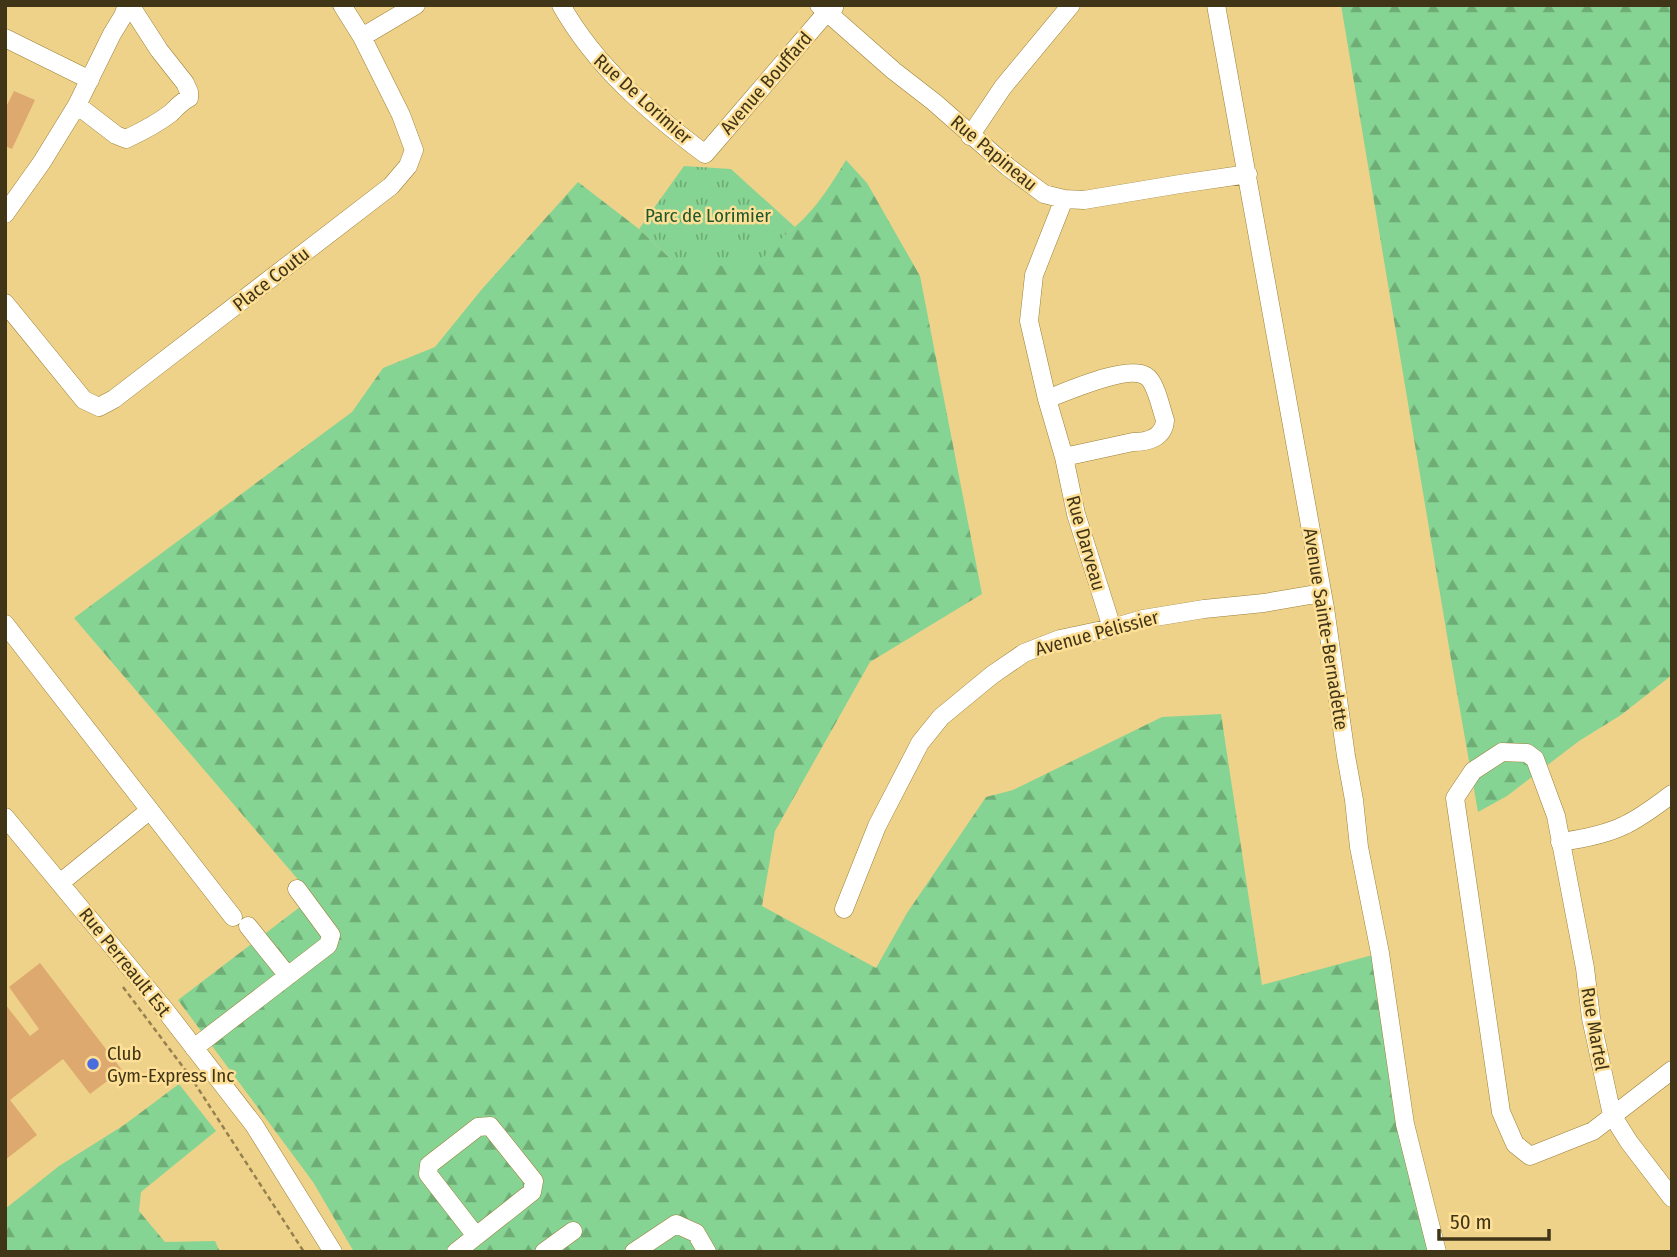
<svg xmlns="http://www.w3.org/2000/svg" width="1677" height="1257" font-family="'Fira Sans Condensed',sans-serif">
  <defs>
    <pattern id="forest-firs" width="22" height="20" patternUnits="userSpaceOnUse" patternTransform="scale(1.75)"><rect width="22" height="20" fill="#86d493"/><path d="M5 1l3.5 6h-7zM16 11l3.5 6h-7z" fill="#6fad77"/></pattern>
    <pattern id="park-tufts" width="24" height="20" patternUnits="userSpaceOnUse" patternTransform="scale(1.75)"><rect width="24" height="20" fill="#86d493"/><path d="M3 7l-1-3M5 7V3M7 7l1-3M15 17l-1-3M17 17v-4M19 17l1-3" fill="none" stroke="#6fad77"/></pattern>
  </defs>
  <rect width="100%" height="100%" fill="#efd28a"/>
  <!-- forest -->
  <path fill="url(#forest-firs)" d="M 1341,5 L 1672,5 L 1672,675 L 1621,715 L 1579,741 L 1507,796 L 1478,812 L 1451,659 Z
    M 846,160 L 867,183 L 920,276 L 982,594 L 870,662 L 775,831 L 762,906 L 876,968 L 907,913 L 986,797 L 1013,790 L 1162,717 L 1221,714 L 1262,985 L 1380,953 L 1437,1252 L 354,1252 L 313,1182 L 178,1000 L 313,897 L 74,618 L 352,412 L 383,368 L 435,347 L 482,289 L 578,182 L 639,229 L 672,260 L 786,234 C 813,214 829,188 846,160 Z
    M 179,1084 L 216,1131 L 141,1192 L 139,1211 L 165,1242 L 215,1241 L 220,1252 L 5,1252 L 5,1209 L 59,1166 L 124,1125 Z"/>
  <!-- park -->
  <path fill="url(#park-tufts)" d="M 684,166 L 731,169 L 795,227 L 786,234 L 761,260 L 732,267 L 672,260 L 639,229 Z"/>
  <!-- building -->
  <path fill="#dda96f" d="M 14,91 L 35,100 L 12,149 L 5,146 L 5,109 Z
    M 40,963 L 122,1070 L 90,1094 L 63,1059 L 10,1100 L 37,1135 L 5,1160 L 5,1004 L 30,1036 L 39,1029 L 9,987 Z"/>
  <g fill="none" stroke-linecap="round" stroke-linejoin="round">
    <!-- minor casing -->
    <g stroke="#9b8037" stroke-width="19">
      <path id="minor" d="M 561,5 C 596,67 649,112 705,154 L 827,12 L 834,8
        M 819,5 L 894,71 L 934,102 L 1008,167 L 1044,194 L 1064,199 L 1084,200 L 1180,184 L 1248,174
        M 1216,5 L 1325,608 L 1346,756 L 1354,800 L 1359,847 L 1380,953 L 1405,1124 L 1437,1252
        M 362,37 L 416,5
        M 5,38 L 90,80
        M 77,105 L 116,135 L 126,139 C 141,132 158,123 171,113 C 177,107 181,102 189,98 L 189,92 L 185,83 L 159,50 L 130,5
        M 970,136 L 1003,87 L 1071,5
        M 1064,199 L 1034,275 L 1029,321 L 1047,399 L 1064,457 L 1076,514 L 1112,628
        M 5,214 L 42,162 L 77,105 L 112,34 L 123,16 L 127,5
        M 5,303 L 84,400 L 99,407 L 114,399 L 391,186 L 408,166 L 414,150 L 401,115 L 362,37 L 342,5
        M 1047,399 C 1066,392 1128,364 1146,376 C 1156,382 1161,409 1165,420 C 1164,438 1148,442 1133,442 L 1064,457
        M 5,624 L 233,917
        M 5,817 L 165,1010 L 254,1125 L 333,1252
        M 1560,842 C 1582,839 1605,835 1625,825 C 1642,817 1657,805 1672,794
        M 60,883 L 150,810
        M 844,909 L 877,826 L 920,743 L 941,717 L 992,675 L 1024,653 L 1060,639 L 1112,628 L 1143,619 L 1204,609 L 1264,603 L 1322,593
        M 248,926 L 288,976
        M 194,1048 L 328,945 L 331,935 L 297,889
        M 1672,1070 L 1593,1131 L 1530,1156 L 1515,1144 L 1501,1112 L 1455,798 L 1473,771 L 1502,752 L 1527,753 L 1535,759 L 1556,816 L 1585,968 L 1591,1018 L 1612,1115 L 1629,1142 L 1672,1198
        M 456,1252 L 532,1192 L 534,1181 L 490,1126 L 478,1127 L 429,1165 L 428,1174 L 476,1236
        M 544,1252 L 573,1231
        M 634,1252 L 676,1224 L 696,1233 L 707,1252"/>
    </g>
    <!-- path -->
    <path stroke="#95814f" stroke-width="2.5" stroke-dasharray="5 3.5" stroke-linecap="butt" d="M 123,987 L 192,1079 L 304,1252"/>
    <!-- minor -->
    <use href="#minor" stroke="#fff" stroke-width="18"/>
  </g>
  <!-- markers -->
  <circle fill="#4b6cdf" stroke="#fddf96" stroke-width="2.5" cx="93" cy="1064" r="7"/>
  <g text-anchor="middle" dominant-baseline="central" stroke-width="5" stroke-linejoin="round" paint-order="stroke">
    <!-- street labels -->
    <g font-size="19" fill="#403517" stroke="#fddf96">
      <text transform="translate(766 83) rotate(-49)">Avenue Bouffard</text>
      <text transform="translate(643 99) rotate(42)">Rue De Lorimier</text>
      <text transform="translate(994 153) rotate(40)">Rue Papineau</text>
      <text transform="translate(271 279) rotate(-38)">Place Coutu</text>
      <text transform="translate(1086 543) rotate(74)">Rue Darveau</text>
      <text transform="translate(1326 629) rotate(81)">Avenue Sainte-Bernadette</text>
      <text transform="translate(1097 633) rotate(-15)">Avenue Pélissier</text>
      <text transform="translate(125 962) rotate(51)">Rue Perreault Est</text>
      <text transform="translate(1595 1029) rotate(80)">Rue Martel</text>
    </g>
    <!-- park labels -->
    <g font-size="19" fill="#1e582c" stroke="#fddf96">
      <text x="708" y="215">Parc de Lorimier</text>
    </g>
    <!-- poi labels -->
    <g font-size="19" fill="#403517" stroke="#fddf96" text-anchor="start">
      <text x="107" y="1053">Club<tspan x="107" dy="22">Gym-Express Inc</tspan></text>
    </g>
  </g>
  <!-- border -->
  <rect width="1677" height="1257" fill="none" stroke="#403517" stroke-width="14"/>
  <!-- scale -->
  <path d="M1439 1229v10h110v-10" fill="none" stroke="#403517" stroke-width="3.5"/>
  <text x="1450" y="1229" font-size="21" fill="#403517" stroke="#fddf96" stroke-width="5" paint-order="stroke">50 m</text>
</svg>
